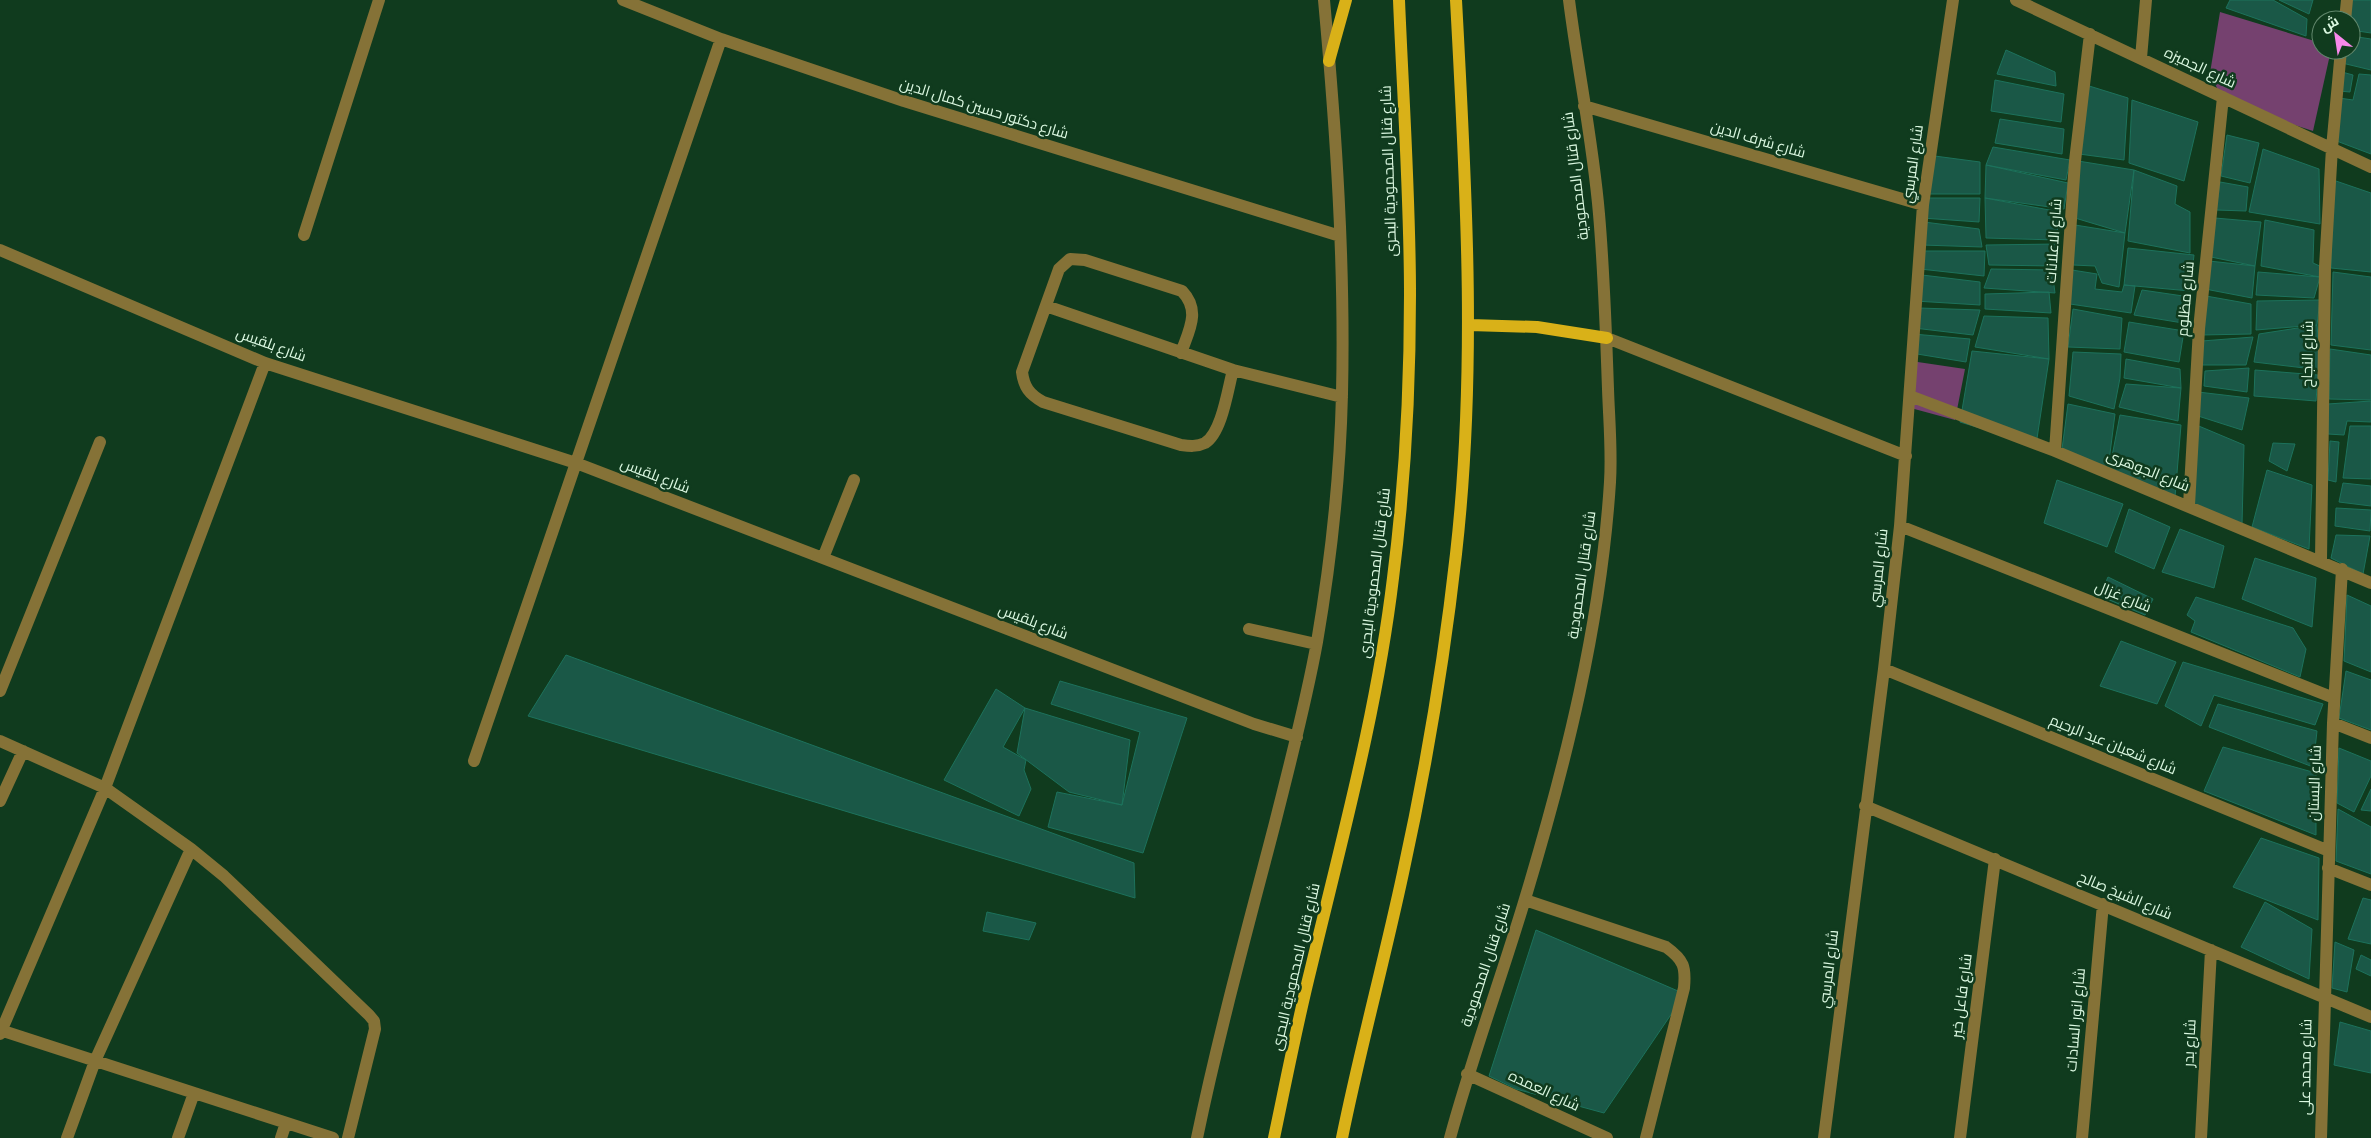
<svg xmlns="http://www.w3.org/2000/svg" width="2371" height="1138" font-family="'Source Sans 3',Cairo,sans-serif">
  <rect width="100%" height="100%" fill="#103b1e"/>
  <!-- green -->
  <path fill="#75416f" d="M 2220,12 L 2321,43 L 2321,50 L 2331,50 L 2313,131 L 2212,98 L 2217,88 L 2210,73 Z
    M 1911,361 L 1965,369 L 1955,420 L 1907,407 Z"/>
  <!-- building -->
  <path fill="#1a5847" stroke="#1d725c" d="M 2230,0 L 2273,0 L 2307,19 L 2306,36 L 2226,8 Z
    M 2279,0 L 2313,0 L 2309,14 Z
    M 2351,0 L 2371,0 L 2371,33 L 2351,30 Z
    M 2351,36 L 2371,39 L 2371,70 L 2342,63 L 2345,50 L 2351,50 Z
    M 2006,50 L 2055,72 L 2056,86 L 1997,74 Z
    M 2342,72 L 2353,75 L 2350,92 L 2339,91 Z
    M 2359,74 L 2371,75 L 2371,154 L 2334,140 L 2339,98 L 2353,100 Z
    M 1995,80 L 2064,94 L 2061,122 L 1991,111 Z
    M 2086,85 L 2128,98 L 2124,160 L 2079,154 Z
    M 2132,100 L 2198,122 L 2184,181 L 2129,163 Z
    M 2000,119 L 2064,129 L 2062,154 L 1995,143 Z
    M 2227,135 L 2259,143 L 2250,183 L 2221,176 Z
    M 1993,147 L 2070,160 L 2066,180 L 1986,165 Z
    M 2263,149 L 2319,169 L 2320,224 L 2249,212 Z
    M 1927,155 L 1980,162 L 1980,194 L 1924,194 Z
    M 2078,161 L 2134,170 L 2125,233 L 2075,218 Z
    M 1986,165 L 2068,183 L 2064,209 L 1985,198 Z
    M 2134,170 L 2177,186 L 2175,204 L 2190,212 L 2190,253 L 2128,241 Z
    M 2333,180 L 2371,193 L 2371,272 L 2331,268 Z
    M 2220,182 L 2248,187 L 2246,211 L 2216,210 Z
    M 1925,198 L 1980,198 L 1979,222 L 1922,218 Z
    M 1985,198 L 2060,212 L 2056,240 L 1986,238 Z
    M 2215,218 L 2261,222 L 2255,266 L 2211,257 Z
    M 2265,220 L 2314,230 L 2313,263 L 2322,267 L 2320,277 L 2261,266 Z
    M 1924,222 L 1979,229 L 1982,247 L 1922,245 Z
    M 2075,225 L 2125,233 L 2119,287 L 2102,283 L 2095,266 L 2073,265 Z
    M 2057,244 L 2054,266 L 1989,265 L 1986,245 Z
    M 2128,248 L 2194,255 L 2190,291 L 2124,285 Z
    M 1924,251 L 1985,251 L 1984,276 L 1920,269 Z
    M 2209,261 L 2255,266 L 2252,298 L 2205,289 Z
    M 1991,269 L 2052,270 L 2055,293 L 1984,288 Z
    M 2072,270 L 2097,274 L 2095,289 L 2122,292 L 2124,285 L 2135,286 L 2131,313 L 2070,304 Z
    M 2258,272 L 2320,277 L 2314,298 L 2256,295 Z
    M 2333,272 L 2371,277 L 2371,350 L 2331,345 Z
    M 1922,275 L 1980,282 L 1980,305 L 1915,301 Z
    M 2142,290 L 2190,297 L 2189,324 L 2134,315 Z
    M 2049,292 L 2051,313 L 1985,309 L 1985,294 Z
    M 2206,296 L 2251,304 L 2251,334 L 2201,335 Z
    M 2320,300 L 2317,325 L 2256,330 L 2257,301 Z
    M 1919,308 L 1980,310 L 1973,335 L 1914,328 Z
    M 2073,309 L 2122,318 L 2120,349 L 2068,347 Z
    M 1984,316 L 2048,318 L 2049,359 L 1975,347 Z
    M 2129,322 L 2184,331 L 2179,362 L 2124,352 Z
    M 2317,325 L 2321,370 L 2254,362 L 2259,334 Z
    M 1913,334 L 1970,339 L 1966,362 L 1911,353 Z
    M 2253,337 L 2246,365 L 2200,365 L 2202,341 Z
    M 2330,349 L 2371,355 L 2371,400 L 2329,399 Z
    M 1972,351 L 2049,359 L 2036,445 L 1960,422 Z
    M 2073,352 L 2121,354 L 2120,378 L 2114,409 L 2069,396 Z
    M 2126,359 L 2180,369 L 2181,388 L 2124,378 Z
    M 2249,368 L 2247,392 L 2204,386 L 2205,371 Z
    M 2255,370 L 2318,375 L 2316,401 L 2254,396 Z
    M 2126,384 L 2181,388 L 2178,421 L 2119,407 Z
    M 2198,392 L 2249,398 L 2242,430 L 2195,415 Z
    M 2371,401 L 2371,422 L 2347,421 L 2344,435 L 2328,434 L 2328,404 Z
    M 2068,404 L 2115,414 L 2108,469 L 2062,449 Z
    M 2120,415 L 2181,425 L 2175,497 L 2108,477 Z
    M 2194,424 L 2244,445 L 2242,525 L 2191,505 Z
    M 2350,426 L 2371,426 L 2371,479 L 2343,478 Z
    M 2330,441 L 2339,442 L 2336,482 L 2328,480 Z
    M 2273,443 L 2295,444 L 2287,471 L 2269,461 Z
    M 2267,470 L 2312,485 L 2309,549 L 2252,527 Z
    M 2057,480 L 2123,504 L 2107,547 L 2044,523 Z
    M 2343,483 L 2371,486 L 2371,506 L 2339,502 Z
    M 2336,508 L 2371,510 L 2370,531 L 2335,526 Z
    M 2129,509 L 2170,527 L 2154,569 L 2115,552 Z
    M 2180,529 L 2224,546 L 2214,588 L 2162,572 Z
    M 2336,535 L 2370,536 L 2363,574 L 2331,558 Z
    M 2255,558 L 2316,578 L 2312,627 L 2242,599 Z
    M 2108,577 L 2153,599 L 2145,615 L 2100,596 Z
    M 2347,595 L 2371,606 L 2371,672 L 2344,661 Z
    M 2196,597 L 2293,628 L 2306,649 L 2300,677 L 2191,632 L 2195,621 L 2187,615 Z
    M 2121,641 L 2176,662 L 2157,704 L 2100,686 Z
    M 566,655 L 1134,863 L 1135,898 L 528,716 Z
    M 2183,662 L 2323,704 L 2315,725 L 2214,695 L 2201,726 L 2165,706 Z
    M 2346,671 L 2371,680 L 2371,730 L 2339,718 Z
    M 1060,681 L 1187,718 L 1143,853 L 1048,827 L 1057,792 L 1122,805 L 1140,732 L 1051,704 Z
    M 996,689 L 1025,708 L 1003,747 L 1026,760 L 1024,770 L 1031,789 L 1019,816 L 944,780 Z
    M 2218,704 L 2317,731 L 2313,767 L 2209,727 Z
    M 1025,708 L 1130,740 L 1122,805 L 1069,792 L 1017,753 Z
    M 2223,747 L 2316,773 L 2316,835 L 2204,791 Z
    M 2339,748 L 2371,761 L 2371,776 L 2354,812 L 2337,803 Z
    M 2371,789 L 2371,811 L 2361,810 Z
    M 2338,809 L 2371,827 L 2371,874 L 2336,861 Z
    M 2261,838 L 2319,858 L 2318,920 L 2233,887 Z
    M 2363,898 L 2371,900 L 2371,944 L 2348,939 Z
    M 2265,902 L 2312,929 L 2309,979 L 2241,947 Z
    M 987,912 L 1036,923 L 1029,940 L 983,931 Z
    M 1536,930 L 1685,994 L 1604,1113 L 1516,1089 L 1489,1076 Z
    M 2335,942 L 2354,950 L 2347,992 L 2332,988 Z
    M 2361,955 L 2371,960 L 2371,976 L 2356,969 Z
    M 2340,1022 L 2371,1031 L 2371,1073 L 2334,1065 Z"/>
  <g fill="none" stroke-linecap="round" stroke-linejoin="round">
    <!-- minor -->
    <path stroke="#857237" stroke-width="12" d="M 623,0 L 721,39 L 904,101 L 1340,236
      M 2016,0 L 2371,167
      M 2345,20 L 2347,0
      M 2141,58 L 2146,0
      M 1584,106 L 1923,205
      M 304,235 L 379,0
      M 0,250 L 265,363 L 576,463 L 1254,724 L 1297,737
      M 1046,306 L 1233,370 L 1342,397
      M 1607,338 L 1906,456
      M 1181,353 C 1189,330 1201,311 1182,291 L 1085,260 L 1070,259 L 1059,269 L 1022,372 C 1024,387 1029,394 1043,402 L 1181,445 C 1189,446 1197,447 1205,443 C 1222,433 1228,388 1233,370
      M 1910,396 L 2055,451 L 2371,583
      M 2055,451 L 2075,161 L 2090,34
      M 2189,505 L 2199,329 L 2223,97
      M 1900,526 L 2334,698
      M 823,558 L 854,480
      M 2321,560 L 2325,267 L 2332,148 L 2341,50
      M 1249,629 L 1316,644
      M 1884,669 L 2329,851
      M 0,691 L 100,442
      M 2333,723 L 2371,738
      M 0,741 L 105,788 L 191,849 L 224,876 L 369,1015 L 374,1021 L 375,1029 L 348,1138
      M 474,761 L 721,39
      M 0,801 L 23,751
      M 1865,806 L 2371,1017
      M 2328,868 L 2371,885
      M 1525,900 L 1666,947 C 1684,960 1686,967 1684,988 L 1646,1138
      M 0,1030 L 333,1138
      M 0,1034 L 105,788 L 265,363
      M 1467,1074 L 1607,1138
      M 67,1138 L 95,1061 L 191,849
      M 178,1138 L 194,1093
      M 281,1138 L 286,1123
      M 1197,1138 C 1219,1032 1248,927 1275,823 C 1290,763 1306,703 1317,642 C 1331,560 1340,477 1342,394 C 1345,263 1336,131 1324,0
      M 1450,1138 C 1472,1057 1501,979 1525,899 C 1566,763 1601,624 1610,482 C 1612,451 1609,419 1608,389 C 1606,330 1604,272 1599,214 C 1593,142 1578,71 1569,0
      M 1824,1138 L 1884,669 L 1900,526 L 1923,205 L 1953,0
      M 1960,1138 L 1995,859
      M 2082,1138 L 2103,904
      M 2201,1138 L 2211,950
      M 2321,1138 L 2333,723 L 2342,569"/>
    <!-- major -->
    <path stroke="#d9b118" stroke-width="12" d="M 1329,61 L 1346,0
      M 1470,325 L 1537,327 L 1607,338
      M 1274,1138 C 1286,1081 1297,1024 1311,968 C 1342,838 1377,712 1393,578 C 1405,484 1410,389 1410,295 C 1410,197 1403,98 1399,0
      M 1342,1138 C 1360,1049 1384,962 1403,873 C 1426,768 1444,661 1456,554 C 1477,368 1466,187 1456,0"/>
  </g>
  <g text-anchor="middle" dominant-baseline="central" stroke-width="5" stroke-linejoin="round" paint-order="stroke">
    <!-- street labels -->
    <g font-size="15" fill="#dbf8e1" stroke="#103b1e">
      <text transform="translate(2200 68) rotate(25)">شارع الجميزه</text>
      <text transform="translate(984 109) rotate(17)">شارع دكتور حسين كمال الدين</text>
      <text transform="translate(1758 140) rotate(16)">شارع شرف الدين</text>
      <text transform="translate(1913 164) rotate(-82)">شارع المرسي</text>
      <text transform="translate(1389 171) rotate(-92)">شارع قنال المحمودية البحرى</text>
      <text transform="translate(1576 176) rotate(-97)">شارع قنال المحمودية</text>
      <text transform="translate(2054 241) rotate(-86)">شارع الاعلانات</text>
      <text transform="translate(2186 299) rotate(-85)">شارع مظلوم</text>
      <text transform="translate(271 345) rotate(20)">شارع بلقيس</text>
      <text transform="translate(2308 354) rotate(-89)">شارع النجاح</text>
      <text transform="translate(2148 471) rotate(22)">شارع الجوهرى</text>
      <text transform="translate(655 476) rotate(21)">شارع بلقيس</text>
      <text transform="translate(1879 568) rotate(-84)">شارع المرسي</text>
      <text transform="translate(1375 573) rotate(-83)">شارع قنال المحمودية البحرى</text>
      <text transform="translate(1582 575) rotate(-82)">شارع قنال المحمودية</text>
      <text transform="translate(2123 597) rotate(22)">شارع غزال</text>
      <text transform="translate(1033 622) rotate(21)">شارع بلقيس</text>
      <text transform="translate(2113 745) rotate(22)">شارع شعبان عبد الرحيم</text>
      <text transform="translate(2315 783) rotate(-88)">شارع البستان</text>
      <text transform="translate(2125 896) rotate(23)">شارع الشيخ صالح</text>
      <text transform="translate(1486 965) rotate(-72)">شارع قنال المحمودية</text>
      <text transform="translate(1296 967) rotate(-77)">شارع قنال المحمودية البحرى</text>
      <text transform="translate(1829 969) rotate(-83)">شارع المرسي</text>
      <text transform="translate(1962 996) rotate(-83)">شارع فاعل خير</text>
      <text transform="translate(2076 1020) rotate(-85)">شارع انور السادات</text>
      <text transform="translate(2190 1043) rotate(-87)">شارع بدر</text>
      <text transform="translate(2306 1067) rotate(-89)">شارع محمد على</text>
      <text transform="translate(1544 1091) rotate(25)">شارع العمده</text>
    </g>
  </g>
  <!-- north arrow -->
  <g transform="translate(2336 35) rotate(330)"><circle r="24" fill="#103b1e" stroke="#61876c"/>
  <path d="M0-4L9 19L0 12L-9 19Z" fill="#f888eb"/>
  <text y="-8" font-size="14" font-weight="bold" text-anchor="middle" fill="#dbf8e1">ش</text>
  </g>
</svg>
